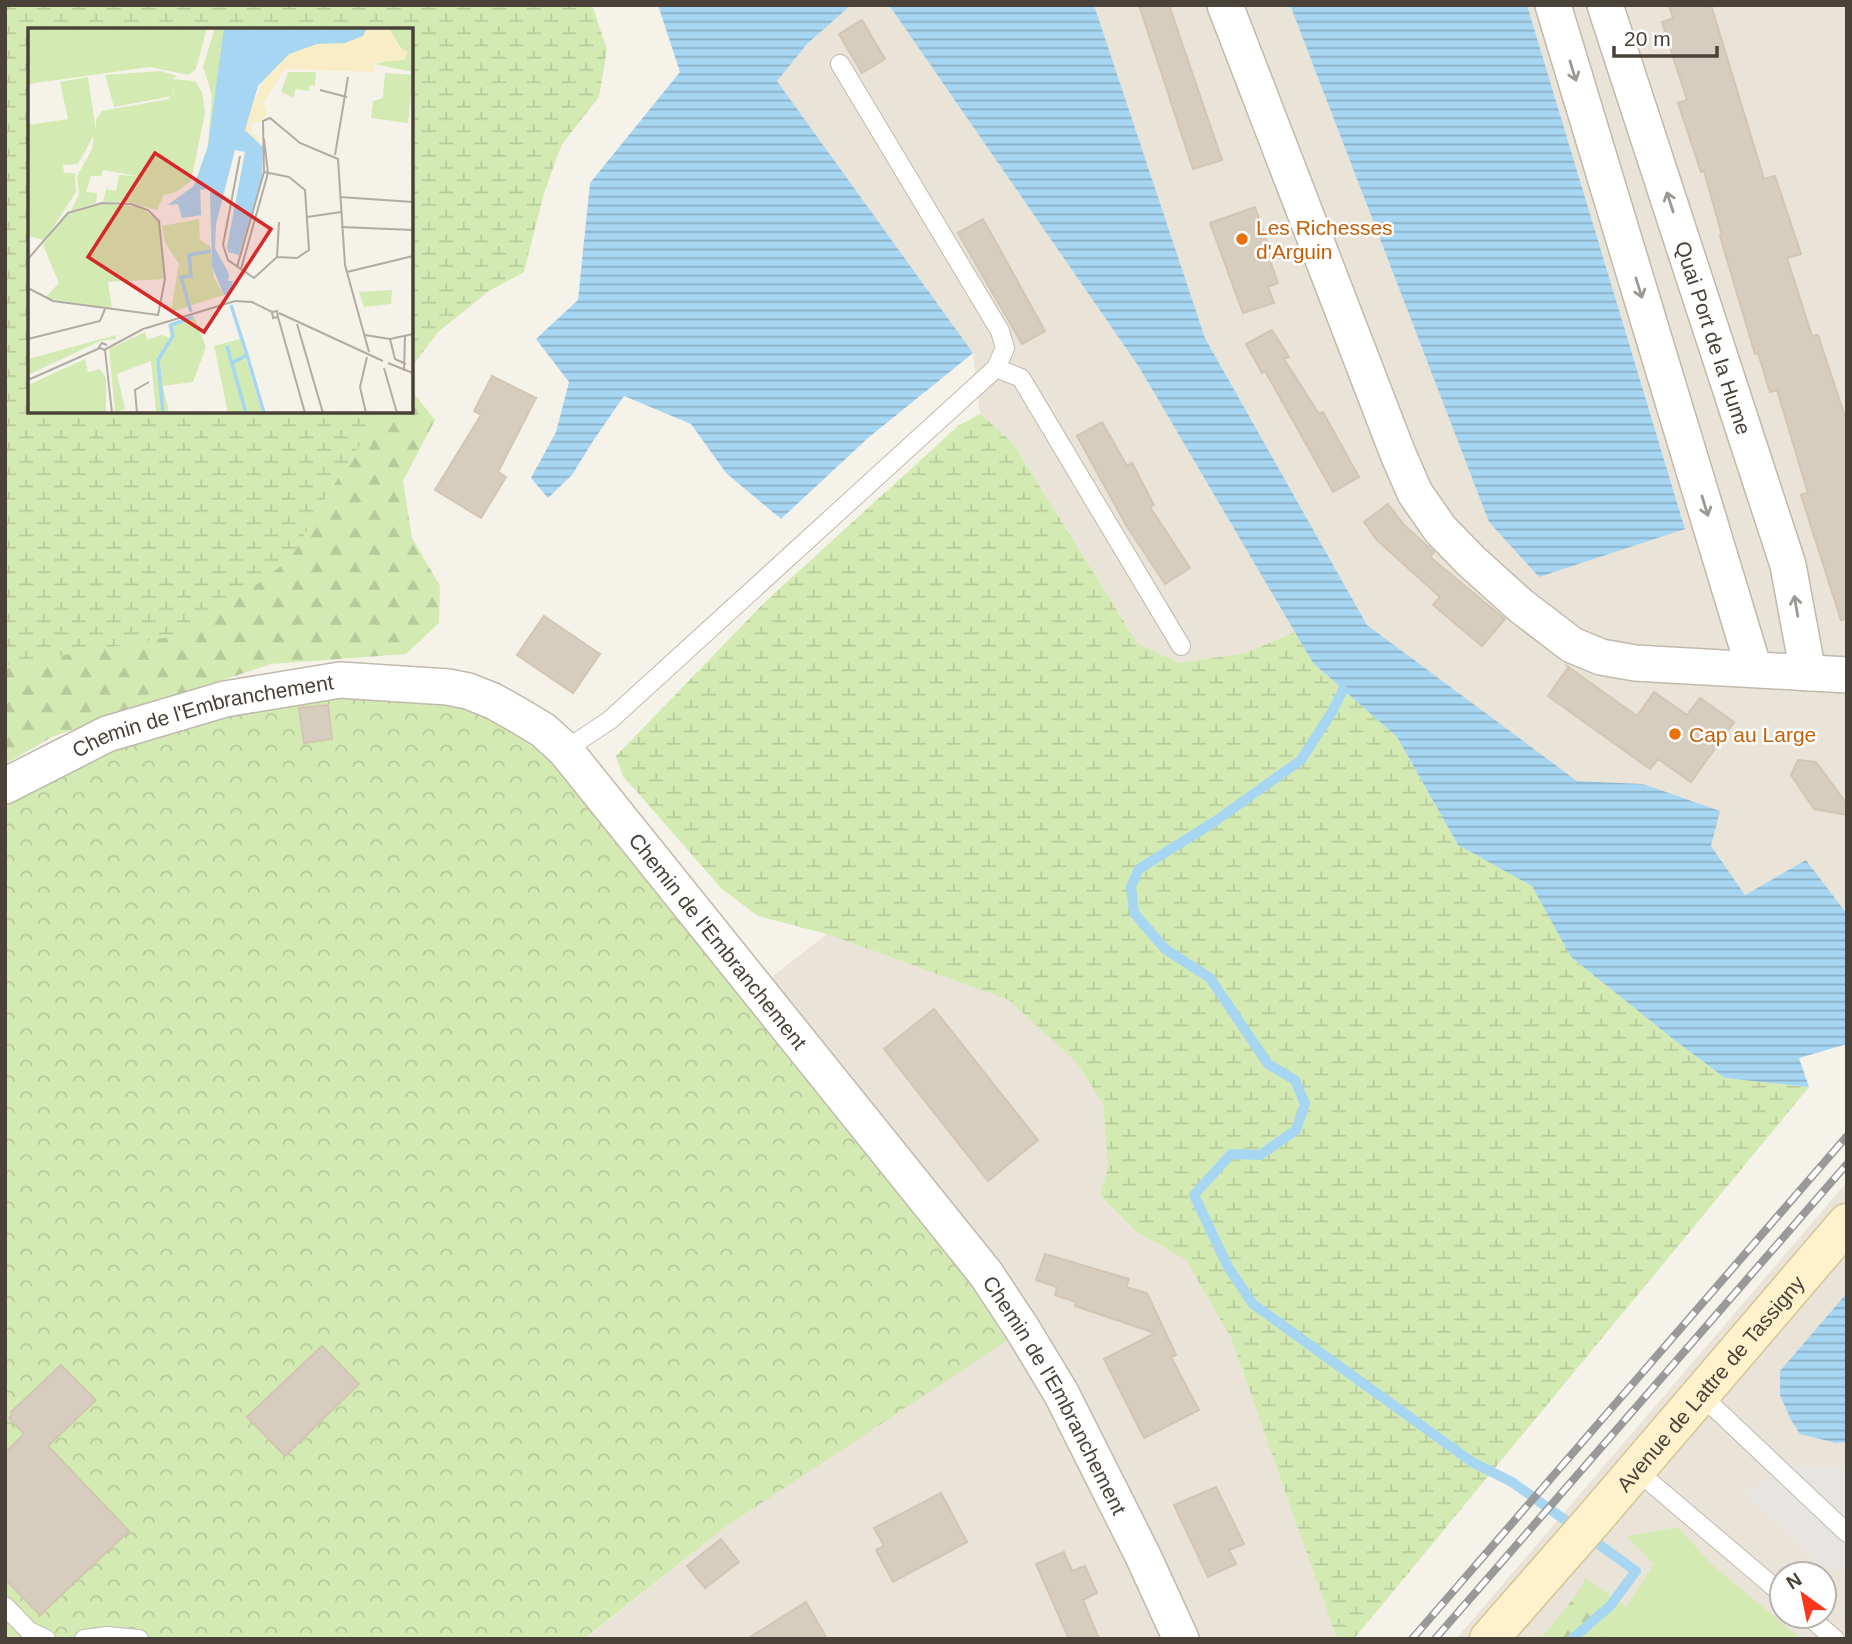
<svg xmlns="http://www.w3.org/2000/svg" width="1852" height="1644" font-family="Arial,sans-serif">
  <defs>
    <pattern id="forest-firs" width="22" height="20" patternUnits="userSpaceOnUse" patternTransform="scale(1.75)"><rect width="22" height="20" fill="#d3eab3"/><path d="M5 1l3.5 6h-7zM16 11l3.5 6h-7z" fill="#b7ca9b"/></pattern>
    <pattern id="wetland-marsh" width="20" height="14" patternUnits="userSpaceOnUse" patternTransform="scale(1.75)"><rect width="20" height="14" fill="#d3eab3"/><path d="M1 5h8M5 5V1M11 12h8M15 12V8" fill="none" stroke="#b7ca9b"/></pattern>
    <pattern id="park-crowns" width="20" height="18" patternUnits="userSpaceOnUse" patternTransform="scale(1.75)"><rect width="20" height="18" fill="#d3eab3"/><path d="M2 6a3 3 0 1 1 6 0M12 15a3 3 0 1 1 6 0" fill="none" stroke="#b7ca9b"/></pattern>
    <pattern id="water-rules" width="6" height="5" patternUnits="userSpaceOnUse" patternTransform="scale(1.75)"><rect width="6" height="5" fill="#a7d6f2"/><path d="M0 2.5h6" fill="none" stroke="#8aafc5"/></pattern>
  </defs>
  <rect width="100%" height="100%" fill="#f5f2ea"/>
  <!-- residential -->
  <path fill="#e9e3d8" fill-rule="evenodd" d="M 851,5 L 889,5 L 1139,367 L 1295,632 L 1245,653 L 1180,663 L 1138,644 L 1012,442 L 980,414 L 973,353 L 777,81 L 807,44 Z
    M 1094,5 L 1290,5 L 1489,521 L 1539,577 L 1685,528 L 1527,5 L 1847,5 L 1847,914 L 1806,860 L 1745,895 L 1711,846 L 1643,784 L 1577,781 L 1367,625 L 1205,338 Z
    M 827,934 L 1010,1000 L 1076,1062 L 1103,1104 L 1108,1168 L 1137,1232 L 1186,1260 L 1231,1338 L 1337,1639 L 585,1639 L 725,1527 L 737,1004 Z
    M 1847,1182 L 1847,1639 L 1456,1639 ZM 1782,1574 L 1824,1574 L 1824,1616 L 1782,1616 Z"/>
  <!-- grass -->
  <path fill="#d3eab3" d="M 1678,1527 L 1712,1565 L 1801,1639 L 1605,1639 L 1577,1594 L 1586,1578 L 1626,1607 L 1654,1564 L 1627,1536 Z"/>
  <!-- forest -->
  <path fill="url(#forest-firs)" d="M 5,231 L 30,411 L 291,557 L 331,489 L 382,411 L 411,411 L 411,390 L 435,420 L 403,481 L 412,538 L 440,586 L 439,623 L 406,654 L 271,664 L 54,736 L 5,764 Z
    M 1577,1594 L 1605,1639 L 1541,1639 Z"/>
  <!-- wetland -->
  <path fill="url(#wetland-marsh)" d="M 5,5 L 592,5 L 607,49 L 599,97 L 562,144 L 544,193 L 524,272 L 489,291 L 438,332 L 411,368 L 411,30 L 30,30 L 30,411 L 382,411 L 331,489 L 290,559 L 193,633 L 7,665 L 5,658 Z
    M 980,414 L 1012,442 L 1138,644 L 1180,663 L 1245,653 L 1295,632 L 1313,663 L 1397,737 L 1458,845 L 1533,886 L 1571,957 L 1673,1039 L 1725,1078 L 1809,1087 L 1354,1639 L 1337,1639 L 1231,1338 L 1186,1260 L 1137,1232 L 1100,1195 L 1108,1168 L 1103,1104 L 1076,1062 L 1009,1000 L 827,934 L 758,916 L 722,889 L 623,776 L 616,756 L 766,601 L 958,426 Z"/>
  <!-- park -->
  <path fill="url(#park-crowns)" d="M 385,682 L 518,715 L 1023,1330 L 725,1527 L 584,1639 L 5,1639 L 5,786 L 107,734 Z"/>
  <!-- parking -->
  <path fill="#e7e5e2" d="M 1791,1466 L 1847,1468 L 1847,1572 L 1822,1567 L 1787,1531 L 1744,1493 Z"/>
  <!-- water -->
  <path fill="url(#water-rules)" d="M 658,5 L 851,5 L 807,44 L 777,81 L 973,353 L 868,438 L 781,519 L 726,473 L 691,424 L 624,396 L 593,441 L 572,475 L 548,498 L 531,478 L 556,432 L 569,382 L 536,339 L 578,300 L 590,183 L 680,72 Z
    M 889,5 L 1094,5 L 1205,338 L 1367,625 L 1577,781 L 1643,784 L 1720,811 L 1711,846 L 1745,895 L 1806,860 L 1847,914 L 1847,1044 L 1799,1058 L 1809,1087 L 1725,1078 L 1673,1039 L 1571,957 L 1532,886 L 1458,845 L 1397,737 L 1313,663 L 1139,367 Z
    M 1290,5 L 1527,5 L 1685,529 L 1539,577 L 1489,522 Z
    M 1847,1293 L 1847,1442 L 1836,1443 L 1800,1434 L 1791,1420 L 1780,1395 L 1780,1371 Z"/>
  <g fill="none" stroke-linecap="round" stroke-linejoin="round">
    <!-- stream -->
    <path stroke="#a7d6f2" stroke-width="10" d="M 1343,690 L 1332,712 L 1301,760 L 1214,822 L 1139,869 L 1131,887 L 1134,913 L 1165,949 L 1210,978 L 1268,1064 L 1295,1080 L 1305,1104 L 1296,1130 L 1260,1155 L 1231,1154 L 1194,1195 L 1228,1267 L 1253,1304 L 1472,1462 L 1512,1482 L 1636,1571 L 1610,1606 L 1572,1639"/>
  </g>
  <!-- building -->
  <path fill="#d7cdbf" stroke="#d2c5b2" stroke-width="2" d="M 1139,5 L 1169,5 L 1222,160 L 1193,169 Z
    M 1669,5 L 1711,5 L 1764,179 L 1775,176 L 1801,254 L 1787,258 L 1812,336 L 1818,335 L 1847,423 L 1847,619 L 1841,620 L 1801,495 L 1808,493 L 1777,390 L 1770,392 L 1758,353 L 1755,354 L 1720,236 L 1722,235 L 1704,171 L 1701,172 L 1678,103 L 1687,100 L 1662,22 L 1673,18 Z
    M 862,20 L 885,59 L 862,73 L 839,34 Z
    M 1255,207 L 1270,251 L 1267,252 L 1278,283 L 1268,287 L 1274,303 L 1243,313 L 1210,223 Z
    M 983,219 L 1045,331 L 1022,344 L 958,233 Z
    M 1272,330 L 1289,357 L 1284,359 L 1319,414 L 1323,412 L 1359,477 L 1333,492 L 1265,371 L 1262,373 L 1246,344 Z
    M 492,376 L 536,398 L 498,472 L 506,477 L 481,518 L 435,490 L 481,415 L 474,411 Z
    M 1102,422 L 1127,466 L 1132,463 L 1154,505 L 1150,507 L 1190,568 L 1165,584 L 1126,525 L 1077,436 Z
    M 1388,504 L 1404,525 L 1434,552 L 1430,557 L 1505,619 L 1482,646 L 1433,605 L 1440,597 L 1377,540 L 1364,522 Z
    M 544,616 L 600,654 L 573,693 L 517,655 Z
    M 1567,666 L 1637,716 L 1654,692 L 1687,715 L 1700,698 L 1734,722 L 1691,782 L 1658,759 L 1650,769 L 1548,696 L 1567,669 L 1569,671 Z
    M 328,705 L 332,739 L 304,743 L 299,708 Z
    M 1798,760 L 1816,762 L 1847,804 L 1847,815 L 1814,809 L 1791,775 Z
    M 934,1009 L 1038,1140 L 988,1181 L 884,1049 Z
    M 1045,1254 L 1129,1279 L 1126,1287 L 1147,1293 L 1176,1355 L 1171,1357 L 1199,1410 L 1144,1438 L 1104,1359 L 1155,1333 L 1075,1306 L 1076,1302 L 1055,1295 L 1057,1287 L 1036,1280 Z
    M 322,1346 L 359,1384 L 285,1456 L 247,1417 Z
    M 61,1365 L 96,1400 L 48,1446 L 129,1531 L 40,1615 L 5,1579 L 5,1453 L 24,1434 L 9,1418 L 12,1415 L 11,1412 Z
    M 1216,1487 L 1244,1544 L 1229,1550 L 1236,1564 L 1208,1577 L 1174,1505 Z
    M 941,1493 L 967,1542 L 893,1582 L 876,1550 L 884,1546 L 874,1528 Z
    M 721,1539 L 739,1562 L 705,1588 L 687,1566 Z
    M 1064,1552 L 1072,1571 L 1085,1566 L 1097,1593 L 1083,1600 L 1099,1639 L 1069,1639 L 1036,1564 Z
    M 806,1602 L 827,1639 L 747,1639 Z"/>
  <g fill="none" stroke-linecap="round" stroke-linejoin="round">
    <!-- service casing -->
    <g stroke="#c1b9ac" stroke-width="20">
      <path id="service" d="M 996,368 L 1021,378 L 1181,646
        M 565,750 L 610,720 L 996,368 L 1005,348 L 1000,331 L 840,64
        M 1701,1395 L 1847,1533
        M 1636,1470 L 1782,1594
        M 5,1606 L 29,1631 L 46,1639
        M 1808,1616 L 1835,1639
        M 84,1639 L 107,1636 L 139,1639"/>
    </g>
    <!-- minor casing -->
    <g stroke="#c1b9ac" stroke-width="38">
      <g id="minor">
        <path d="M 1225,5 L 1398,454 L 1415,493 L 1440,529 L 1471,561 L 1521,606 L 1572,645 L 1601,657 L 1635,663 L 1847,675"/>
        <path d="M 1553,5 L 1754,669"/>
        <path id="s1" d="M 1605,5 L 1788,565 L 1808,673"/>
        <path id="s2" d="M 5,786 L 107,734 L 225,699 L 340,680 L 448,687 L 468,691 L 493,701 L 518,715 L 543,730 L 565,750 L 986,1274 L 1023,1330 L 1061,1393 L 1143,1556 L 1181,1639"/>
      </g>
    </g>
    <!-- secondary casing -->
    <g stroke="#d6c49a" stroke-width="41">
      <g id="secondary">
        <path id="s3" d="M 1489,1639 L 1594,1519 L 1847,1223"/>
      </g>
    </g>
    <!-- service -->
    <use href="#service" stroke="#fff" stroke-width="18"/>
    <!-- minor -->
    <use href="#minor" stroke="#fff" stroke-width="35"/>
    <!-- secondary -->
    <use href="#secondary" stroke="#fff1cb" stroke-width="38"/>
    <!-- rail casing -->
    <g stroke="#999" stroke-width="8">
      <path id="rail" d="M 1412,1639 L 1847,1136
        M 1435,1639 L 1847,1164"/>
    </g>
    <!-- rail -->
    <use href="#rail" stroke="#fff" stroke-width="5" stroke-dasharray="16" stroke-linecap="butt"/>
  </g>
  <!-- one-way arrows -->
  <defs><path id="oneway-shaft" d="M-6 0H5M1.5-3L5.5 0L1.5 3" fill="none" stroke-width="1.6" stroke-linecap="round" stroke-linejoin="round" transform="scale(1.75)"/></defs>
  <g stroke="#9b9792">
    <use href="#oneway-shaft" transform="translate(1573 71) rotate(73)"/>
    <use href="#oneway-shaft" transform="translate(1670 202) rotate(-108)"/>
    <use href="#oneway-shaft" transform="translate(1639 288) rotate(73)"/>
    <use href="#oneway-shaft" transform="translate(1705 506) rotate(73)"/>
    <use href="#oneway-shaft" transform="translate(1796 606) rotate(-100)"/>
  </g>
  <!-- markers -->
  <g fill="#e8710a" stroke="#fff" stroke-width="2.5">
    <circle cx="1242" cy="239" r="7"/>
    <circle cx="1675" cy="734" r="7"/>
  </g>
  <g text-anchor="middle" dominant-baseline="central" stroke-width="5" stroke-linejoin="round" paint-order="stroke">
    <!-- food labels -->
    <g font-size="21" fill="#c56008" stroke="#fff" text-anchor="start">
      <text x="1256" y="227">Les Richesses<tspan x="1256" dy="24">d'Arguin</tspan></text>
      <text x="1689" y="734">Cap au Large</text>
    </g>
    <!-- street labels -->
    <g font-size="21" fill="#4a4238" stroke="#fff">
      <text stroke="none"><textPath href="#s1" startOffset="350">Quai Port de la Hume</textPath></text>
      <text stroke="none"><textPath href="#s2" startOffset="212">Chemin de l'Embranchement</textPath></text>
      <text stroke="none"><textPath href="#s2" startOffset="842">Chemin de l'Embranchement</textPath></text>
      <text stroke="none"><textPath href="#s3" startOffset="338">Avenue de Lattre de Tassigny</textPath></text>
      <text stroke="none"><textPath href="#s2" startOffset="1409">Chemin de l'Embranchement</textPath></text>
    </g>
  </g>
  <!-- overview -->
  <g transform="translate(28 28)">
    <rect width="385" height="385" fill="#f5f2ea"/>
    <path d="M 133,43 L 149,48 L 145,51 L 145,68 L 86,79 L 77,47 ZM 260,44 L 288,44 L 287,58 L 282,57 L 281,63 L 267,61 L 266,70 L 253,64 ZM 60,49 L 68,104 L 92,93 L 143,85 L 131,116 L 109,148 L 75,142 L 73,148 L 63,148 L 58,164 L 69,165 L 68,175 L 43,183 L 51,166 L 49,148 L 64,121 L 66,107 L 50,136 L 35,137 L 36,145 L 47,145 L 48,164 L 15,215 L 13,211 L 0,208 L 0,97 L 40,91 L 32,54 ZM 166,288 L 178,319 L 165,354 L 134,358 L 131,341 L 136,327 Z" fill="#d3eab3"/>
    <path d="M 111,140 L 123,171 L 136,166 L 129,182 L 100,174 L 75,174 L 78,161 L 88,163 L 91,147 L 109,148 ZM 161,290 L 160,299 L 136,327 L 131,341 L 141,385 L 128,385 L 123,333 L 89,346 L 97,381 L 87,385 L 81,321 L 117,304 L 119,312 L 133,307 L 143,310 L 140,297 ZM 88,307 L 88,311 L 72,313 L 0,347 L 0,331 ZM 212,311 L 234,385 L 200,385 L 186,318 ZM 57,331 L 60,344 L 72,341 L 78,350 L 78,385 L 0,385 L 0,357 Z" fill="#d3eab3"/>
    <path d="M 0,0 L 179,0 L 168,41 L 161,47 L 121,39 L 0,56 ZM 187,0 L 211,0 L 183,202 L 182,160 L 172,162 L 173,187 L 154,190 L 150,176 L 140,177 L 166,158 L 180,118 L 184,67 L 175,39 ZM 361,0 L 385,0 L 385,44 L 346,36 L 362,32 L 372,19 ZM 144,51 L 167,53 L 174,64 L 177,85 L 163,153 L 148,164 L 113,173 L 100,167 L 111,141 L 103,128 L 115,121 L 128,121 L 143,85 L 92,93 L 68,105 L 68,92 L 74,83 L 141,71 L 146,64 ZM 171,191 L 172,212 L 182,218 L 186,250 L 196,267 L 143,284 L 151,236 L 137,214 L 134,198 Z" fill="#d3eab3"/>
    <path d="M 258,0 L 361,0 L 371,19 L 380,24 L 377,32 L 346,34 L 347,44 L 257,41 L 235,75 L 239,86 L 232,94 L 224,94 L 224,105 L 231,108 L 231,114 L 217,102 L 219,89 Z" fill="#f9edc7"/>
    <path d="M 357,45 L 385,47 L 380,95 L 343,90 L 345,73 L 355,70 ZM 74,175 L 112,179 L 131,193 L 137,251 L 80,254 L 84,281 L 17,270 L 31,255 L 15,217 L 36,188 ZM 364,262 L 363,276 L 336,279 L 331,264 Z" fill="#d3eab3"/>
    <path d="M 196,0 L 339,0 L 335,8 L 317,15 L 289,16 L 261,26 L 230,58 L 217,102 L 235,119 L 234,149 L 211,227 L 200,224 L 199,219 L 217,124 L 207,122 L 188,196 L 187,220 L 201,246 L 200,253 L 205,253 L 202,266 L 196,267 L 184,238 L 182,160 L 172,162 L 173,187 L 154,190 L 150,176 L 140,177 L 166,158 L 180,118 Z" fill="#a7d6f2"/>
    <path fill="none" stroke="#a7d6f2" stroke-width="3.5" d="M 203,277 L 219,327 L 204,335M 163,284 L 153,249 L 163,248 L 161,227 L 183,223M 199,318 L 218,385M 219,327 L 236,385M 135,385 L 130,332 L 145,308 L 143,297 L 165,289"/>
    <path fill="none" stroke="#b1aca3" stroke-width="2" d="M 292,62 L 319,69M 307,127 L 320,49M 212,128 L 195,217 L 200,232 L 226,250 L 249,229 L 269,230 L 281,222 L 277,162 L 261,149 L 236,144M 312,169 L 385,174M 279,189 L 313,184M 313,199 L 385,202M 249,229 L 251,194M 0,231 L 40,185 L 74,175 L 103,176 L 120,182 L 131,193 L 137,251 L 130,287 L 25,273 L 0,260M 209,239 L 236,144 L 235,93 L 242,90 L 272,115 L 310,131 L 317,237 L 341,324M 213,241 L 240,145 L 236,111M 319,244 L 385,228M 251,285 L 355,333M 250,289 L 277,385M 269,296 L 295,385M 337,307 L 362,311 L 385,306M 0,311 L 72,293 L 77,281M 362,311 L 367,331 L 378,336M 79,317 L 74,315 L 71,319 L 76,322 L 115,301 L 207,273 L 224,274 L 244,284 L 245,290 L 250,289 L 249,283 L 244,284M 77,322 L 84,385M 360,335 L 385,345M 356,340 L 369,385M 376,343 L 377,307M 0,352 L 72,320M 109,385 L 107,362 L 121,354M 338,385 L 332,359 L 339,329"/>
    <path fill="#d62828" fill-opacity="0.15" stroke="#d62828" stroke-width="3.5" d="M 127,125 L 243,201 L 176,304 L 60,229 Z"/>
    <rect width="385" height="385" fill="none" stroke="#4a4238" stroke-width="3.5"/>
  </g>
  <!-- border -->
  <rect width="1852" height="1644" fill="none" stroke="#4a4238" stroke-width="14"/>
  <!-- north arrow -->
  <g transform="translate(1803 1595) rotate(327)"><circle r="33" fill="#ffffff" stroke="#b7b3af" stroke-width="2"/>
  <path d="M0-5L12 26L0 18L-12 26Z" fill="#fd351a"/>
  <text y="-10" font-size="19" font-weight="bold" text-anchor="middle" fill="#4a4238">N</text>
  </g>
  <!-- scale -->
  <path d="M1614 46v10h103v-10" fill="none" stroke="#4a4238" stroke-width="3.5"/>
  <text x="1624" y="46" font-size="21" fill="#4a4238" stroke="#ffffff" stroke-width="5" paint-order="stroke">20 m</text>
</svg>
